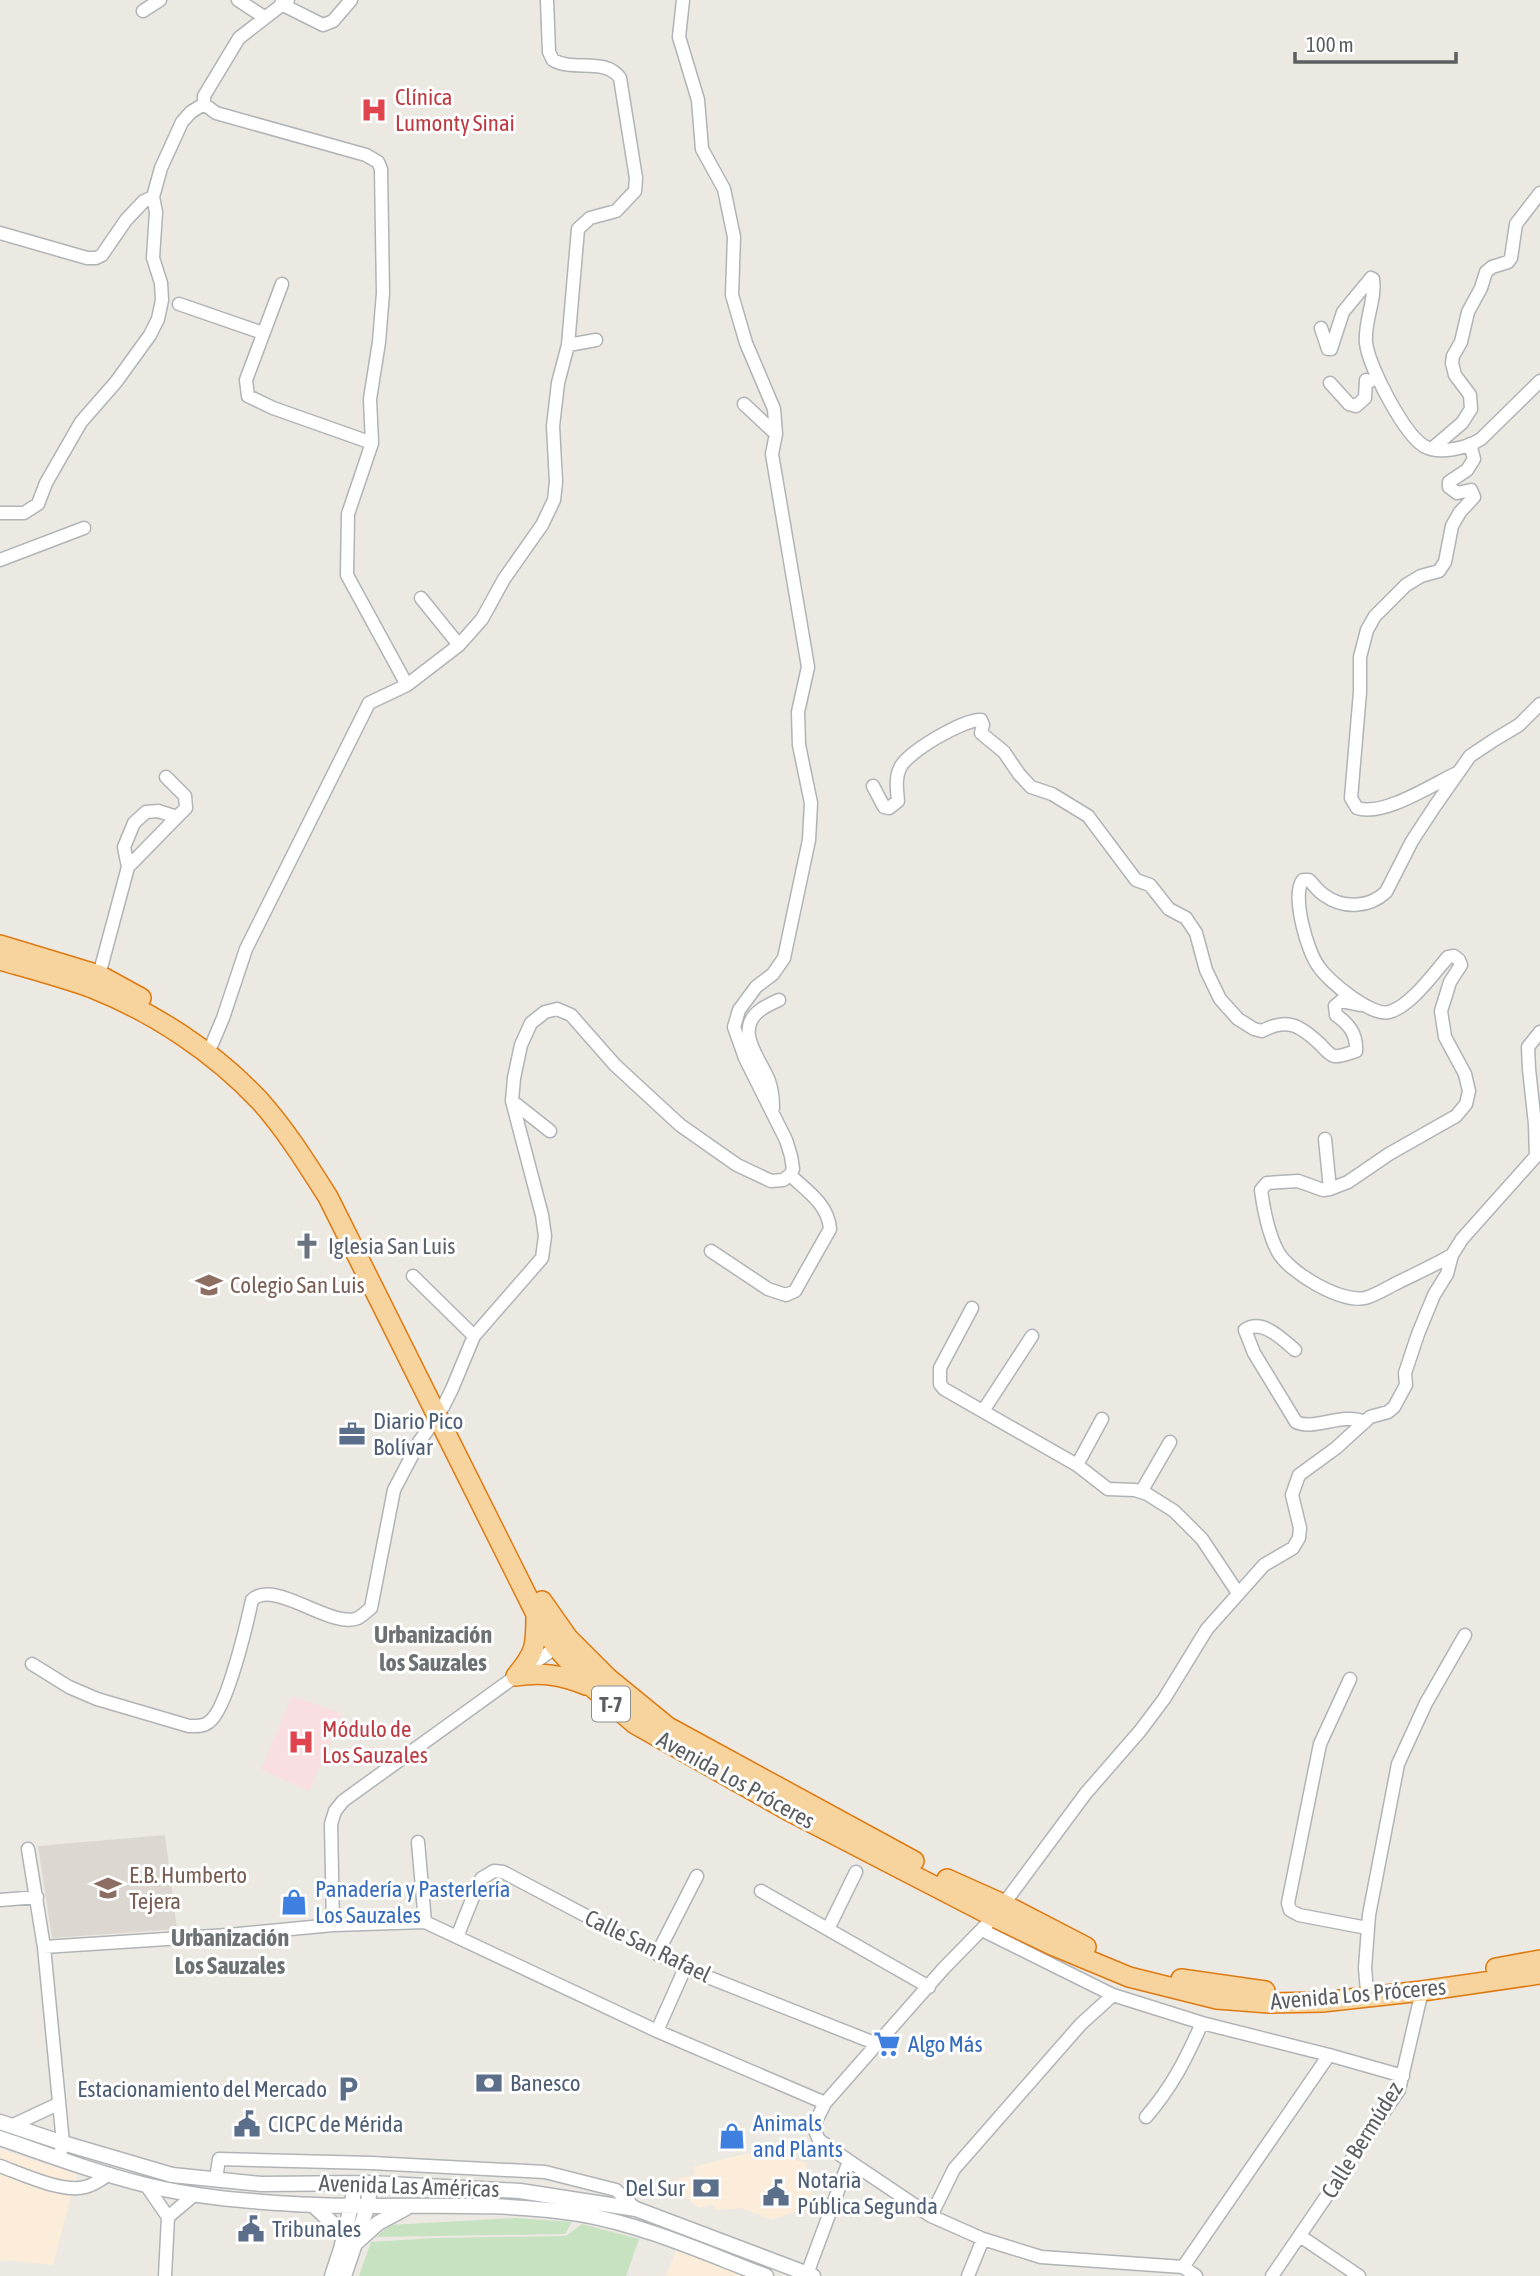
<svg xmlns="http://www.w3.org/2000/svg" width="1540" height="2276" font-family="'Asap Condensed',sans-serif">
  <rect width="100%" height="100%" fill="#ece8e2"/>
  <!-- commercial -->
  <path fill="#fbedd9" d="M 0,2149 L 77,2174 L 53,2265 L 3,2260 L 0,2261 Z
    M 786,2153 L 797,2161 L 805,2162 L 815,2205 L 771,2220 L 742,2208 L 716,2210 L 713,2205 L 698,2208 L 680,2191 L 677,2178 L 695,2175 L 693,2167 L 744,2154 Z
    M 678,2245 L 757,2276 L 666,2276 Z"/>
  <!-- education -->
  <path fill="#dcd8d1" d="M 165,1835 L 177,1929 L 52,1938 L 38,1846 Z"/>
  <!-- medical -->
  <path fill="#f9dfe1" d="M 292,1696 L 342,1714 L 309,1791 L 261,1769 Z"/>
  <!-- green -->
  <path fill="#c6e2c0" d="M 515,2218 L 572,2222 L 565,2234 L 376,2237 L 390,2225 Z
    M 582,2224 L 639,2239 L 626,2276 L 359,2276 L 371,2242 L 434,2238 L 566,2236 Z"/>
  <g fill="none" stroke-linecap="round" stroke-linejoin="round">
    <!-- minor casing -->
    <g stroke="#b0b4b7" stroke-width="15">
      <path id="minor" d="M 238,0 L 264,17
        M 288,0 L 239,38 L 204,96 L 204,104 L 216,113 L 366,155 L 378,162 L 381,169 L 383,293 L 379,342 L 370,399 L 372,443 L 348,514 L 347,575 L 407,685
        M 281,4 L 323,25 L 333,21 L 351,0
        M 143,11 L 160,0
        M 0,233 L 87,258 L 96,258 L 102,255 L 126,220 L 144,201 L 153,197
        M 282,284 L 246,380 L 248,396 L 273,408 L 372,443
        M 179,304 L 263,333
        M 1321,328 L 1328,349 L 1331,349 L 1343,312 L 1371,278 L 1373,279 C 1376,300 1364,321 1366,343 C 1369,367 1404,434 1424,446 C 1439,455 1467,448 1481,439 L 1540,381
        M 568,345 L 596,340
        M 1330,383 L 1349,404 L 1356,406 L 1365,398 L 1366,380 L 1370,381
        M 744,404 L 776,434
        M 1436,450 L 1435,446 L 1462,423 L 1471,409 L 1470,395 L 1455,375 L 1452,363 L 1453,356 L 1461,342 L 1468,312 L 1481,288 L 1486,272 L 1492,267 L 1508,262 L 1511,258 L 1516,224 L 1540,193
        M 0,513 L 24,513 L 38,504 L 46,483 L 81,422 L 116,382 L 150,335 L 158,319 L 162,300 L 161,283 L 153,258 L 156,212 L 153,197 L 161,168 L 182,122 L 191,112 L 204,104
        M 0,560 L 84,528
        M 421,598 L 459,645
        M 1459,772 C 1433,784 1384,817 1357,808 L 1351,798 L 1360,692 L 1360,657 L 1367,630 L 1375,616 L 1406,585 L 1421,576 L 1439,571 L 1445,562 L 1452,526 L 1460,512 L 1474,497 L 1471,490 L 1457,493 L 1449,487 L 1449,482 L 1467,470 L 1474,459 L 1470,444
        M 873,786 L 884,807 L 889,808 L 898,801 C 897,790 895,778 900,768 C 907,752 964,719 981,720 L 983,725 L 981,733 L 1004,752 L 1019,774 L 1031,787 L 1052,794 L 1088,816 L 1136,880 L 1150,885 L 1169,909 L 1186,918 L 1196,933 L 1206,970 L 1220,999 L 1238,1019 L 1254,1029 L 1262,1031 C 1288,1017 1301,1026 1321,1045 C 1325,1049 1328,1054 1334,1056 C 1341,1057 1349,1053 1356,1051 C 1357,1034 1349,1024 1336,1015 L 1335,1006 L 1341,1001 L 1360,1005
        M 128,867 L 177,817
        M 99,975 L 128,867 L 124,847 L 134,823 L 146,812 L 158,811 L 177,817 L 186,808 L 185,796 L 166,777
        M 212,1044 L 223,1018 L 246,949 L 369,703 L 407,685 L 459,645 L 482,619 L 504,579 L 542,525 L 554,500 L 556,482 L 553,426 L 558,383 L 568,345 L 578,229 L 590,218 L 616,211 L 635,191 L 636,178 L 620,78 C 605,57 574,72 553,60 L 549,52 L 547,0
        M 512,1101 L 550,1131
        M 773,1108 C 773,1098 772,1090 769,1081 C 761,1060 734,1031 759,1011 C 765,1006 772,1003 779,1000
        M 1325,1139 L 1330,1189
        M 711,1251 L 768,1289 L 786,1295 L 795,1291 L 830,1229 C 828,1204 807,1191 790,1175
        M 1452,1255 C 1435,1265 1417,1273 1399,1282 C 1388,1287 1377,1295 1365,1298 C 1341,1303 1290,1273 1278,1252 C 1269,1236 1263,1207 1261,1190 L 1267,1183 L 1298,1181 L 1323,1190 L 1330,1189 L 1348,1182 L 1389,1154 L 1456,1116 L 1466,1104 L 1469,1091 L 1465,1074 L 1445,1037 L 1441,1011 L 1450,982 L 1461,965 L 1459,960 L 1454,956 L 1448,957 C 1434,973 1410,1007 1389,1012 C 1372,1017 1328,981 1319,967 C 1307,952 1291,894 1303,880 L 1309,880 C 1314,885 1318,891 1324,895 C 1343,909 1369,908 1386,892 L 1412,841 L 1435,806 L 1470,756 L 1494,740 L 1519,725 L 1540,704
        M 413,1276 L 474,1336
        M 972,1308 L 940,1368 L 940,1384 L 944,1389 L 1077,1465 L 1108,1489 L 1135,1490 L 1147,1494 L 1174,1511 L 1202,1539 L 1238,1593
        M 1295,1350 C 1282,1339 1262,1318 1245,1330 L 1254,1353 L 1296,1422 C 1314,1431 1342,1412 1365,1422
        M 443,1407 L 452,1389 L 474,1336 L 542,1258 L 545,1236 L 542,1215 L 512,1101 L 514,1078 L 521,1045 L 531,1023 L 545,1012 L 557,1009 L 571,1015 L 615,1065 L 680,1125 L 737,1165 L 771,1181 L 783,1180 L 790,1175 L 793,1169 L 791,1156 L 786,1140 L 745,1058 L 734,1027 L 739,1010 L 756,987 L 773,974 L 784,958 L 809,840 L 811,803 L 799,745 L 798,712 L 808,667 L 772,454 L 776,434 L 774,409 L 746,343 L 732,295 L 734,237 L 724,189 L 702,149 L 698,100 L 679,37 L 683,0
        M 983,1411 L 1032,1336
        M 1077,1465 L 1102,1419
        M 1141,1492 L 1170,1442
        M 32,1664 L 69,1687 L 97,1699 L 189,1726 C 196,1726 203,1727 209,1722 C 227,1710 247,1623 252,1600 C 274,1578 332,1630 358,1618 C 362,1616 367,1611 371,1608 L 394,1490 L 419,1442 L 437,1417
        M 1350,1679 L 1320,1744 L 1288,1903 L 1290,1910 L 1299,1915 L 1367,1928
        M 418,1842 L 425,1922
        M 28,1849 L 44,1947 L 63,2143 L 59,2158
        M 761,1891 L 929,1987
        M 0,1900 L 37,1897
        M 333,1925 L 331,1824 L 335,1811 L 343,1801 L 559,1645
        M 828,1929 L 856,1872
        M 982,1930 L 1113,1995 L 1202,2023 L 1329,2055 L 1403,2076
        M 457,1937 L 477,1887 L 482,1878 L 494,1871 L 503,1872 L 685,1968 L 877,2044
        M 44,1947 L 228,1935 L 333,1925 L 425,1922 L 657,2031 L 825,2103
        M 657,1954 L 697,1876
        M 1367,1991 L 1365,1968 L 1369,1915 L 1398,1764 L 1426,1703 L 1465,1635
        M 657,2031 L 685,1968
        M 1146,2117 C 1172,2087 1186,2059 1202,2023
        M 11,2126 L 58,2104
        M 0,2166 C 22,2174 62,2193 85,2187 C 94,2185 101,2180 109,2174
        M 216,2179 L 219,2159 L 371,2163 L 545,2172 L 616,2190 L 636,2209
        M 146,2185 L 168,2217 L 165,2276
        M 931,2216 L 954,2169 L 1081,2024 L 1113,1995
        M 168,2217 L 194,2195
        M 1300,2236 L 1359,2276
        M 1183,2267 L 1329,2055
        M 807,2274 L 849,2161
        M 968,2276 L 983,2239
        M 1196,2276 L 1183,2267 L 1041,2257 L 983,2239 L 931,2216 L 849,2161 L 819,2140 L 816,2133 L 816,2121 L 825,2103 L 877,2044 L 944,1968 L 994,1917 L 1086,1793 L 1140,1731 L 1164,1699 L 1207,1629 L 1264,1565 L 1293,1548 L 1299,1538 L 1300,1528 L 1292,1495 L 1299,1475 L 1336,1448 L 1370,1417 L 1388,1412 L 1394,1407 L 1406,1385 L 1405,1373 L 1418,1334 L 1434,1295 L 1447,1274 L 1452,1255 L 1462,1239 L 1536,1156 L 1535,1124 L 1529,1069 L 1528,1047 L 1540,1032
        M 1272,2276 L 1399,2090 L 1422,1991"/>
    </g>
    <!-- tertiary casing -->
    <g stroke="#b0b4b7" stroke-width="17">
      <path id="tertiary" d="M 0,2122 L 63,2143 L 172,2175 L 261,2184 L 370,2183 L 520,2191 L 636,2209 L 813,2276
        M 0,2138 C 48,2155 97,2173 146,2185 C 194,2197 245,2201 294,2204 C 388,2210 487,2199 580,2214 C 644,2225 705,2253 766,2276
        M 313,2205 L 345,2235
        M 357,2242 L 378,2223 L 406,2208
        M 332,2276 L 341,2249 L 356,2184
        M 344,2276 L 368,2205 L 370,2183"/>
    </g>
    <!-- trunk casing -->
    <g stroke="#df7a10" stroke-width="22">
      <path id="trunk" d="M 0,945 L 99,975 L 141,998
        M 0,960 C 31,969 62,977 92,988 C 155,1013 214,1052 260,1101 C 286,1130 307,1164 328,1197 L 536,1614 L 556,1647 L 592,1687 L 635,1724 L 789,1811 L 994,1917 L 1052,1945 L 1129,1977 L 1217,1999 L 1269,2003 L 1322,2002 L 1422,1991 L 1540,1974
        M 542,1601 L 568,1638 L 608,1678 L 668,1727 L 914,1861
        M 516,1676 C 542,1672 562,1675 586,1685
        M 516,1676 C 536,1652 536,1646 536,1614
        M 947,1879 L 1003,1904 L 1086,1947
        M 1496,1968 L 1540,1960
        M 1181,1979 L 1265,1991"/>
    </g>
    <!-- minor -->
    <use href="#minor" stroke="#fff" stroke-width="12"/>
    <!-- tertiary -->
    <use href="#tertiary" stroke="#fff" stroke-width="14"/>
    <!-- trunk -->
    <use href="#trunk" stroke="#f7d49e" stroke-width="19"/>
  </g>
  <!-- icons -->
  <defs>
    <g id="hospital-bare" transform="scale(2.1)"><path d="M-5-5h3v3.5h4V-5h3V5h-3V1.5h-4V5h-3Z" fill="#e0444e" stroke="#fff" stroke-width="2.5" paint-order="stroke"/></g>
    <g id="church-bare" transform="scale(2.1)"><path d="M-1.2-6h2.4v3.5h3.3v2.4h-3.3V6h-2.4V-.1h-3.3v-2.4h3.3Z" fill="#6b7280" stroke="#fff" stroke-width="2.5" paint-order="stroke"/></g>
    <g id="school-bare" transform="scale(2.1)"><path d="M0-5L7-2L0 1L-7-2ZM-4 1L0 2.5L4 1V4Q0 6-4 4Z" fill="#8d6e63" stroke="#fff" stroke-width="2.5" paint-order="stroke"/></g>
    <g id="office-bare" transform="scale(2.1)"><path d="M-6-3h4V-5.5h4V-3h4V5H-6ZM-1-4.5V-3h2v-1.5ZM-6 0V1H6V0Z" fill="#5c6f8a" stroke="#fff" stroke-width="2.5" paint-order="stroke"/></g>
    <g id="shop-bare" transform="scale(2.1)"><path d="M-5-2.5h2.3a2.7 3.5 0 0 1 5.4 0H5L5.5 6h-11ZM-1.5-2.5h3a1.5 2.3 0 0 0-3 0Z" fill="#3f7fe0" stroke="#fff" stroke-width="2.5" paint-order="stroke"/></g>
    <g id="supermarket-bare" transform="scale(2.1)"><path d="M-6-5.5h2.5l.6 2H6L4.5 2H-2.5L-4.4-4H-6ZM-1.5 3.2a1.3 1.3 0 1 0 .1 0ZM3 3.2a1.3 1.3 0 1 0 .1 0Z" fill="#3f7fe0" stroke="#fff" stroke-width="2.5" paint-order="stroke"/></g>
    <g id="bank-bare" transform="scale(2.1)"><path d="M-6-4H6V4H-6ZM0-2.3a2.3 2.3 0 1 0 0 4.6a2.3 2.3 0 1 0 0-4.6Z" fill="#5c6f8a" stroke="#fff" stroke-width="2.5" paint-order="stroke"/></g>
    <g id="parking-bare" transform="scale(2.1)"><path d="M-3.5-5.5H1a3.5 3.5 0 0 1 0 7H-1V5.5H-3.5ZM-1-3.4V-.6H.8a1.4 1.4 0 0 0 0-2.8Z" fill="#5c6f8a" stroke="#fff" stroke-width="2.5" paint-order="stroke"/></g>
    <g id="civic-bare" transform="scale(2.1)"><path d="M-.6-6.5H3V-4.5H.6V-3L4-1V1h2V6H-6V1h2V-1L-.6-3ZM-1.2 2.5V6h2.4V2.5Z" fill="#5c6f8a" stroke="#fff" stroke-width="2.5" paint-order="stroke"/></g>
  </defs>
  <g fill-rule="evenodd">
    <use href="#hospital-bare" x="374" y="110"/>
    <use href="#church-bare" x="307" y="1246"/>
    <use href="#school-bare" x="209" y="1285"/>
    <use href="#office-bare" x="352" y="1434"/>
    <use href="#hospital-bare" x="301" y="1742"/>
    <use href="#school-bare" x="108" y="1888"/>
    <use href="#shop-bare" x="294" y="1902"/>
    <use href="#supermarket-bare" x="887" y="2044"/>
    <use href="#bank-bare" x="489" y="2083"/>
    <use href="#parking-bare" x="348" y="2089"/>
    <use href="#civic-bare" x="247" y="2124"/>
    <use href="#shop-bare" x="732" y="2136"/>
    <use href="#bank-bare" x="706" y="2188"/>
    <use href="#civic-bare" x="776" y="2193"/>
    <use href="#civic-bare" x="251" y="2229"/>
  </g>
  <g text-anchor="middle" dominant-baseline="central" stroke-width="6" stroke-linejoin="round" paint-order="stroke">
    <!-- shield labels -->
    <rect fill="#fff" stroke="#8c8f91" stroke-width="2" x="592" y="1686.5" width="38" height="35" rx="5"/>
    <g font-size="21" font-weight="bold" fill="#5b5f62">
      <text x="611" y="1704">T-7</text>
    </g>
    <!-- health labels -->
    <g font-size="23" fill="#be3a42" stroke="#fff" text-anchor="start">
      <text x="395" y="97">Clínica<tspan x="395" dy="26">Lumonty Sinai</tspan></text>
      <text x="322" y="1729">Módulo de<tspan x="322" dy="26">Los Sauzales</tspan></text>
    </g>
    <!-- worship labels -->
    <g font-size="23" fill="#5b616d" stroke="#fff" text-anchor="start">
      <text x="328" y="1246">Iglesia San Luis</text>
    </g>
    <!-- education labels -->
    <g font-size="23" fill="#785e54" stroke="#fff" text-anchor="start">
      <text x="230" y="1285">Colegio San Luis</text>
      <text x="129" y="1875">E.B. Humberto<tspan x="129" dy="26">Tejera</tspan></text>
    </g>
    <!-- service labels -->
    <g font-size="23" fill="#4e5e75" stroke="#fff" text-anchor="start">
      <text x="373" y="1421">Diario Pico<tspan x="373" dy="26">Bolívar</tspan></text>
      <text x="510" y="2083">Banesco</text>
      <text x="327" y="2089" text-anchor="end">Estacionamiento del Mercado</text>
      <text x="268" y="2124">CICPC de Mérida</text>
      <text x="797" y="2180">Notaria<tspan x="797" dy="26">Pública Segunda</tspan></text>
      <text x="685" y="2188" text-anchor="end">Del Sur</text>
      <text x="272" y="2229">Tribunales</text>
    </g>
    <!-- street labels -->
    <g font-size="23" fill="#5b5f62" stroke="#fff">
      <text transform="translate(736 1780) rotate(29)">Avenida Los Próceres</text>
      <text transform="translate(648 1946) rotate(26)">Calle San Rafael</text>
      <text transform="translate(1358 1994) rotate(-5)">Avenida Los Próceres</text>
      <text transform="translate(1362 2140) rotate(-58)">Calle Bermúdez</text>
      <text transform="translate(409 2186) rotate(2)">Avenida Las Américas</text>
    </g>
    <!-- shop labels -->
    <g font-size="23" fill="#366cbe" stroke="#fff" text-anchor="start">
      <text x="315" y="1889">Panadería y Pasterlería<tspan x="315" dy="26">Los Sauzales</tspan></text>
      <text x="908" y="2044">Algo Más</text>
      <text x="753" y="2123">Animals<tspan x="753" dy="26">and Plants</tspan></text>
    </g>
    <!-- neighbourhood labels -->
    <g font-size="24" font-weight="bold" fill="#6c7174" stroke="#fff">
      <text x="433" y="1634">Urbanización<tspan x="433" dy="28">los Sauzales</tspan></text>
      <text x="230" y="1937">Urbanización<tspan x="230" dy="28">Los Sauzales</tspan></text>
    </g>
  </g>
  <!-- scale -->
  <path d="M1295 52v10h161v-10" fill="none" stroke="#5b5f62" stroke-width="3.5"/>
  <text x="1306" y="52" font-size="21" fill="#5b5f62" stroke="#ffffff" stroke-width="5" paint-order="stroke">100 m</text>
</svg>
